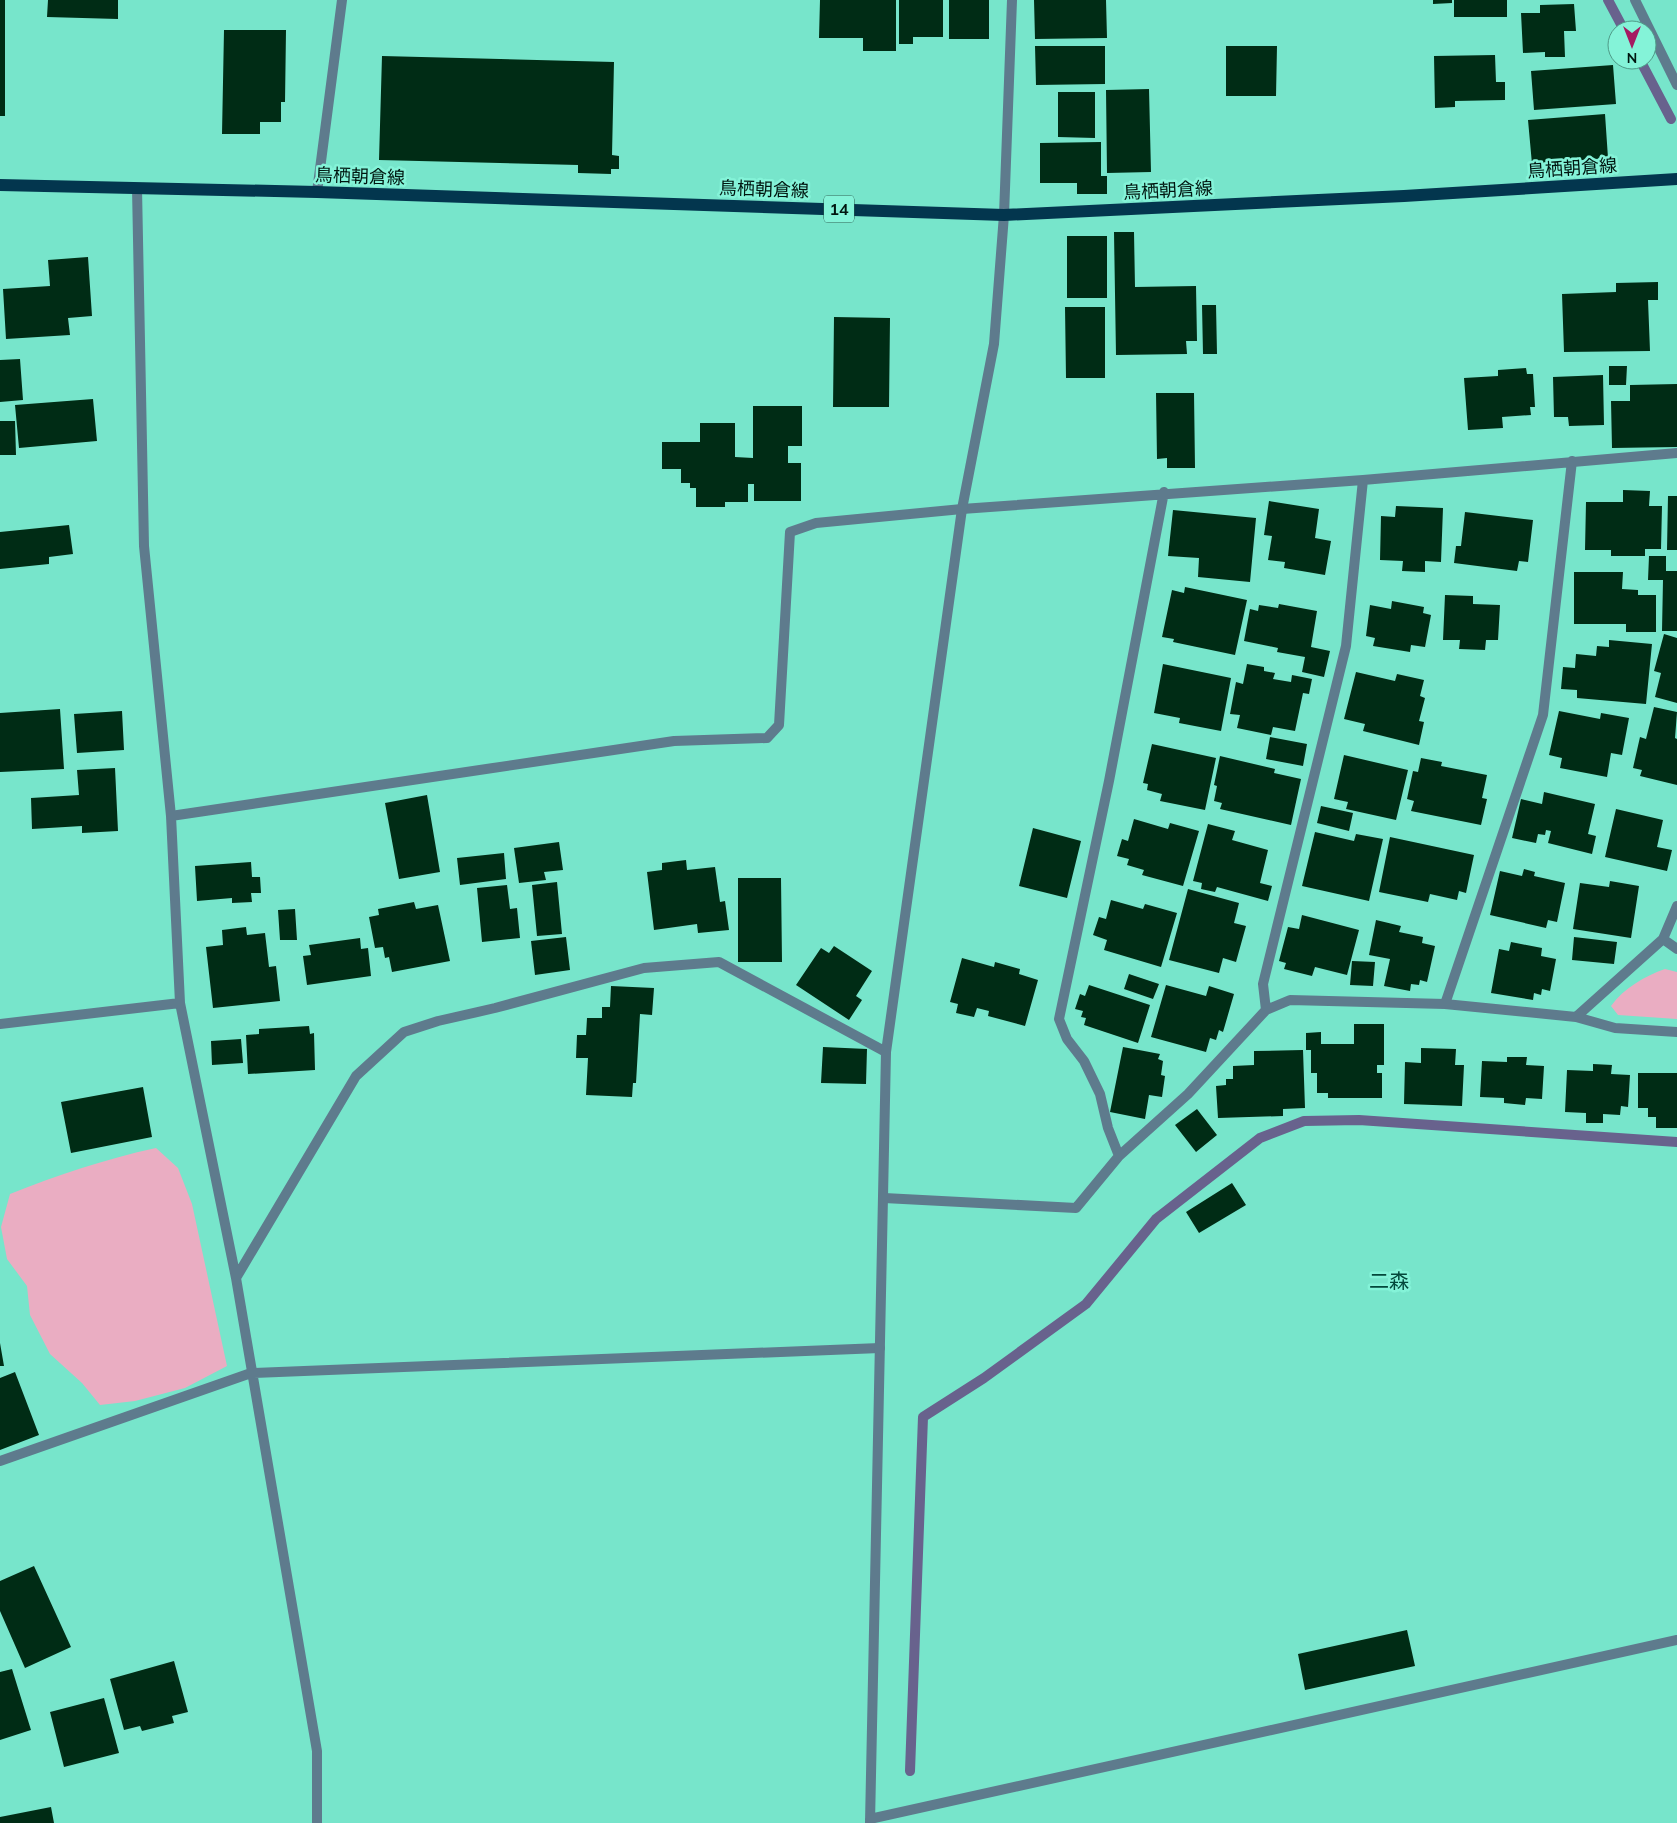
<svg xmlns="http://www.w3.org/2000/svg" width="1677" height="1823" font-family="Mulish,'Noto Sans JP',sans-serif">
  <rect width="100%" height="100%" fill="#77e5cb"/>
  <!-- green -->
  <path fill="#eaadc2" d="M 1665,969 L 1677,972 L 1677,1019 L 1618,1015 L 1611,1006 C 1624,988 1645,976 1665,969 Z
    M 156,1148 L 178,1168 L 192,1204 L 227,1366 L 185,1388 L 135,1401 L 100,1405 L 82,1383 L 50,1354 L 30,1315 L 27,1286 L 7,1259 L 1,1227 L 10,1194 C 58,1175 105,1159 156,1148 Z"/>
  <g fill="none" stroke-linecap="round" stroke-linejoin="round">
    <!-- stream -->
    <path stroke="#68628d" stroke-width="10" d="M 1608,0 L 1624,30
      M 1640,60 L 1671,119
      M 910,1771 L 923,1417 L 984,1378 L 1086,1304 L 1156,1219 L 1260,1138 L 1304,1121 L 1359,1120 L 1677,1142"/>
  </g>
  <!-- building -->
  <path fill="#002c15" d="M 0,0 L 5,0 L 5,116 L 0,116 Z
    M 48,0 L 118,0 L 118,19 L 47,17 Z
    M 820,0 L 896,0 L 896,51 L 863,51 L 863,38 L 819,38 Z
    M 899,0 L 943,0 L 943,37 L 913,37 L 913,44 L 899,44 Z
    M 949,0 L 989,0 L 989,39 L 949,39 Z
    M 1034,0 L 1106,0 L 1107,38 L 1035,39 Z
    M 1433,0 L 1452,0 L 1452,3 L 1433,4 Z
    M 1454,0 L 1507,0 L 1507,17 L 1454,17 Z
    M 1574,4 L 1576,31 L 1564,31 L 1565,57 L 1545,57 L 1545,52 L 1523,53 L 1521,13 L 1540,13 L 1540,5 Z
    M 224,30 L 286,30 L 285,102 L 281,102 L 281,122 L 260,122 L 260,134 L 222,134 Z
    M 1035,46 L 1105,46 L 1105,84 L 1036,85 Z
    M 1226,46 L 1277,46 L 1276,96 L 1226,96 Z
    M 1495,55 L 1496,82 L 1505,82 L 1505,100 L 1455,101 L 1455,107 L 1435,108 L 1434,56 Z
    M 382,56 L 614,62 L 612,155 L 619,156 L 619,169 L 611,169 L 611,174 L 578,173 L 578,165 L 379,160 Z
    M 1613,65 L 1616,104 L 1534,110 L 1531,71 Z
    M 1149,89 L 1151,172 L 1107,173 L 1106,90 Z
    M 1058,92 L 1095,92 L 1095,138 L 1058,137 Z
    M 1605,114 L 1608,158 L 1532,164 L 1528,120 Z
    M 1101,142 L 1101,176 L 1107,176 L 1107,194 L 1077,194 L 1077,183 L 1040,183 L 1040,143 Z
    M 1114,232 L 1134,232 L 1135,287 L 1196,286 L 1197,341 L 1186,341 L 1187,354 L 1116,355 Z
    M 1067,236 L 1107,236 L 1107,298 L 1067,298 Z
    M 88,257 L 92,316 L 68,318 L 70,335 L 6,339 L 3,289 L 50,286 L 48,260 Z
    M 1658,282 L 1658,300 L 1648,300 L 1650,351 L 1564,352 L 1562,294 L 1616,292 L 1616,283 Z
    M 1202,305 L 1216,305 L 1217,354 L 1203,354 Z
    M 1065,307 L 1105,307 L 1105,378 L 1066,378 Z
    M 834,317 L 890,318 L 889,407 L 833,407 Z
    M 20,359 L 23,400 L 0,402 L 0,360 Z
    M 1609,366 L 1627,366 L 1626,385 L 1609,385 Z
    M 1526,368 L 1527,374 L 1533,374 L 1535,407 L 1530,407 L 1531,415 L 1502,417 L 1503,428 L 1468,430 L 1464,378 L 1498,376 L 1498,370 Z
    M 1603,375 L 1604,425 L 1569,426 L 1568,417 L 1554,417 L 1553,377 Z
    M 1677,384 L 1677,447 L 1612,448 L 1611,401 L 1630,401 L 1630,385 Z
    M 1156,393 L 1194,393 L 1195,468 L 1167,468 L 1167,458 L 1157,459 Z
    M 93,399 L 97,441 L 19,448 L 15,405 Z
    M 753,406 L 802,406 L 802,446 L 788,446 L 788,463 L 801,463 L 801,501 L 754,501 L 754,484 L 748,484 L 748,502 L 725,502 L 725,507 L 696,507 L 696,488 L 690,488 L 690,483 L 681,483 L 681,469 L 662,469 L 662,442 L 700,442 L 700,423 L 735,423 L 735,457 L 753,458 Z
    M 0,421 L 15,421 L 16,455 L 0,455 Z
    M 1623,490 L 1650,491 L 1649,506 L 1662,506 L 1661,549 L 1645,549 L 1645,556 L 1611,556 L 1611,550 L 1585,550 L 1586,502 L 1623,502 Z
    M 1668,496 L 1677,496 L 1677,550 L 1667,550 Z
    M 1269,501 L 1319,509 L 1315,538 L 1331,541 L 1325,575 L 1284,568 L 1285,562 L 1268,560 L 1272,536 L 1264,535 Z
    M 1396,506 L 1443,508 L 1441,562 L 1425,561 L 1425,572 L 1402,571 L 1403,561 L 1380,560 L 1381,516 L 1395,517 Z
    M 1173,510 L 1256,518 L 1250,582 L 1198,577 L 1199,558 L 1168,556 Z
    M 1465,512 L 1533,520 L 1528,562 L 1519,561 L 1517,571 L 1454,563 L 1456,546 L 1461,546 Z
    M 69,525 L 73,554 L 49,557 L 49,564 L 0,569 L 0,532 Z
    M 1649,556 L 1666,556 L 1666,571 L 1677,571 L 1677,631 L 1662,631 L 1663,580 L 1648,580 Z
    M 1574,572 L 1623,572 L 1622,589 L 1638,590 L 1638,595 L 1656,595 L 1656,632 L 1626,632 L 1626,624 L 1574,624 Z
    M 1185,587 L 1247,600 L 1235,655 L 1173,642 L 1174,639 L 1162,637 L 1172,590 L 1184,593 Z
    M 1445,595 L 1473,596 L 1473,604 L 1500,605 L 1498,640 L 1486,640 L 1485,650 L 1459,649 L 1460,640 L 1443,640 Z
    M 1392,601 L 1424,607 L 1423,613 L 1431,615 L 1425,647 L 1411,645 L 1410,652 L 1373,646 L 1375,638 L 1366,636 L 1370,605 L 1391,609 Z
    M 1279,604 L 1317,611 L 1311,647 L 1330,651 L 1324,677 L 1302,672 L 1305,657 L 1277,652 L 1278,648 L 1244,641 L 1250,609 L 1258,611 L 1259,605 L 1278,608 Z
    M 1664,634 L 1677,638 L 1677,703 L 1655,697 L 1661,673 L 1654,671 Z
    M 1609,640 L 1652,644 L 1646,704 L 1577,698 L 1577,690 L 1561,689 L 1563,667 L 1575,668 L 1576,654 L 1596,656 L 1597,646 L 1609,647 Z
    M 1163,664 L 1231,678 L 1221,731 L 1179,723 L 1180,718 L 1154,713 Z
    M 1247,664 L 1264,667 L 1264,671 L 1275,673 L 1273,679 L 1291,682 L 1292,675 L 1312,679 L 1309,694 L 1303,693 L 1295,731 L 1273,727 L 1271,735 L 1237,728 L 1240,715 L 1230,714 L 1236,682 L 1243,684 Z
    M 1356,672 L 1395,681 L 1397,674 L 1424,680 L 1420,696 L 1425,698 L 1419,721 L 1424,722 L 1419,745 L 1363,731 L 1365,724 L 1344,719 Z
    M 1654,707 L 1677,712 L 1675,738 L 1677,739 L 1677,785 L 1640,776 L 1642,770 L 1633,768 L 1640,737 L 1646,739 Z
    M 60,709 L 64,769 L 0,772 L 0,713 Z
    M 122,711 L 124,750 L 77,753 L 74,714 Z
    M 1559,711 L 1600,719 L 1601,713 L 1629,718 L 1622,755 L 1611,753 L 1607,777 L 1560,768 L 1562,758 L 1549,755 Z
    M 1270,737 L 1307,744 L 1303,766 L 1266,759 Z
    M 1152,744 L 1216,758 L 1205,810 L 1160,801 L 1162,794 L 1147,790 L 1148,784 L 1143,783 Z
    M 1344,755 L 1408,770 L 1396,820 L 1346,809 L 1348,802 L 1334,799 Z
    M 1220,756 L 1275,769 L 1274,773 L 1301,779 L 1291,825 L 1220,809 L 1222,803 L 1214,801 L 1217,786 L 1214,785 Z
    M 1421,758 L 1442,762 L 1441,766 L 1487,775 L 1482,798 L 1487,799 L 1481,825 L 1411,811 L 1414,801 L 1407,799 L 1413,771 L 1418,772 Z
    M 115,768 L 118,831 L 82,833 L 82,826 L 32,829 L 31,798 L 79,795 L 77,770 Z
    M 1544,792 L 1595,804 L 1588,834 L 1596,836 L 1592,854 L 1548,843 L 1551,831 L 1546,830 L 1545,835 L 1538,834 L 1536,843 L 1512,838 L 1521,799 L 1542,804 Z
    M 427,795 L 440,872 L 399,879 L 385,803 Z
    M 1321,806 L 1353,813 L 1349,831 L 1317,823 Z
    M 1616,809 L 1663,820 L 1657,847 L 1672,850 L 1667,871 L 1605,857 Z
    M 1134,819 L 1168,829 L 1170,823 L 1199,831 L 1183,886 L 1142,875 L 1144,870 L 1127,865 L 1129,859 L 1117,856 L 1122,839 L 1128,841 Z
    M 1208,824 L 1235,831 L 1232,840 L 1268,850 L 1260,883 L 1272,886 L 1268,901 L 1217,887 L 1215,892 L 1201,889 L 1202,883 L 1193,881 Z
    M 1033,828 L 1081,841 L 1067,898 L 1019,886 Z
    M 1315,832 L 1354,841 L 1356,834 L 1383,839 L 1369,901 L 1302,886 Z
    M 1390,837 L 1474,855 L 1466,893 L 1459,891 L 1457,900 L 1430,894 L 1428,902 L 1379,892 Z
    M 559,842 L 563,870 L 544,872 L 546,880 L 519,883 L 514,848 Z
    M 504,853 L 506,879 L 460,885 L 457,858 Z
    M 686,860 L 687,870 L 715,867 L 720,902 L 725,901 L 729,930 L 698,933 L 697,924 L 654,930 L 647,872 L 662,870 L 662,863 Z
    M 251,862 L 252,877 L 260,877 L 261,893 L 251,893 L 252,902 L 232,903 L 232,898 L 197,901 L 195,866 Z
    M 1524,869 L 1535,872 L 1534,876 L 1565,883 L 1557,922 L 1548,920 L 1546,928 L 1490,915 L 1500,871 L 1522,876 Z
    M 738,878 L 781,878 L 782,962 L 738,962 Z
    M 1610,881 L 1639,886 L 1631,938 L 1573,929 L 1580,883 L 1609,887 Z
    M 557,882 L 562,934 L 537,936 L 532,885 Z
    M 507,885 L 510,909 L 517,908 L 520,938 L 482,942 L 477,888 Z
    M 1188,889 L 1239,903 L 1234,923 L 1246,926 L 1236,962 L 1223,958 L 1219,973 L 1169,960 Z
    M 1111,900 L 1143,909 L 1145,904 L 1177,913 L 1161,967 L 1104,950 L 1107,940 L 1093,935 L 1099,917 L 1106,919 Z
    M 414,902 L 416,909 L 438,905 L 450,961 L 392,972 L 389,957 L 385,958 L 383,947 L 375,948 L 369,917 L 379,915 L 378,909 Z
    M 295,909 L 297,940 L 280,940 L 278,910 Z
    M 1302,915 L 1359,930 L 1347,975 L 1315,967 L 1312,976 L 1284,969 L 1286,963 L 1279,961 L 1288,927 L 1299,929 Z
    M 1376,920 L 1401,926 L 1399,932 L 1423,937 L 1422,943 L 1435,946 L 1427,982 L 1420,980 L 1419,985 L 1411,984 L 1410,991 L 1384,986 L 1390,959 L 1369,955 Z
    M 246,927 L 247,935 L 265,933 L 269,967 L 276,966 L 280,1001 L 213,1008 L 206,947 L 223,945 L 222,930 Z
    M 566,937 L 570,970 L 535,975 L 531,941 Z
    M 1574,937 L 1617,942 L 1614,964 L 1572,960 Z
    M 360,938 L 361,949 L 368,948 L 371,976 L 307,985 L 303,956 L 311,955 L 309,945 Z
    M 1511,942 L 1542,948 L 1541,956 L 1556,959 L 1550,991 L 1542,989 L 1541,995 L 1534,993 L 1533,1000 L 1491,993 L 1499,949 L 1509,951 Z
    M 834,946 L 872,971 L 856,996 L 862,1000 L 849,1020 L 796,985 L 821,948 L 829,953 Z
    M 962,958 L 994,967 L 995,962 L 1020,969 L 1019,974 L 1038,980 L 1025,1026 L 988,1016 L 989,1011 L 977,1008 L 974,1017 L 956,1013 L 958,1004 L 950,1002 Z
    M 1352,961 L 1375,962 L 1373,986 L 1350,985 Z
    M 1129,974 L 1159,984 L 1153,999 L 1124,989 Z
    M 1089,985 L 1150,1005 L 1138,1043 L 1084,1025 L 1086,1018 L 1081,1017 L 1083,1011 L 1075,1009 L 1080,994 L 1085,996 Z
    M 1166,985 L 1206,996 L 1209,986 L 1234,994 L 1223,1032 L 1219,1030 L 1216,1040 L 1210,1038 L 1206,1052 L 1151,1037 Z
    M 611,986 L 654,988 L 652,1015 L 640,1014 L 636,1083 L 633,1083 L 632,1097 L 586,1095 L 588,1058 L 576,1058 L 577,1035 L 586,1035 L 587,1018 L 602,1018 L 602,1007 L 610,1007 Z
    M 1354,1024 L 1384,1024 L 1384,1065 L 1377,1065 L 1377,1073 L 1382,1073 L 1382,1098 L 1328,1098 L 1328,1093 L 1317,1093 L 1317,1073 L 1311,1073 L 1311,1050 L 1306,1050 L 1306,1033 L 1321,1032 L 1321,1044 L 1354,1044 Z
    M 309,1026 L 310,1034 L 314,1033 L 315,1070 L 248,1074 L 246,1035 L 259,1034 L 259,1029 Z
    M 241,1039 L 243,1063 L 212,1065 L 211,1041 Z
    M 823,1047 L 867,1049 L 866,1084 L 821,1083 Z
    M 1123,1047 L 1160,1054 L 1158,1059 L 1163,1061 L 1161,1075 L 1165,1076 L 1162,1097 L 1149,1095 L 1145,1119 L 1110,1112 Z
    M 1421,1048 L 1456,1049 L 1455,1065 L 1464,1065 L 1462,1106 L 1404,1104 L 1405,1062 L 1421,1063 Z
    M 1303,1050 L 1305,1108 L 1283,1109 L 1283,1116 L 1218,1118 L 1216,1086 L 1226,1085 L 1226,1079 L 1233,1079 L 1233,1066 L 1254,1065 L 1254,1051 Z
    M 1507,1057 L 1527,1057 L 1526,1065 L 1544,1066 L 1542,1099 L 1526,1098 L 1525,1105 L 1504,1103 L 1504,1098 L 1480,1097 L 1482,1061 L 1507,1062 Z
    M 1593,1064 L 1612,1065 L 1611,1074 L 1630,1075 L 1628,1107 L 1621,1106 L 1620,1115 L 1603,1114 L 1603,1123 L 1586,1123 L 1586,1113 L 1565,1112 L 1567,1070 L 1593,1071 Z
    M 1638,1073 L 1677,1073 L 1677,1128 L 1656,1128 L 1656,1117 L 1648,1117 L 1648,1108 L 1638,1108 Z
    M 143,1087 L 152,1137 L 71,1153 L 61,1102 Z
    M 1197,1109 L 1217,1135 L 1196,1152 L 1175,1125 Z
    M 1232,1183 L 1246,1205 L 1199,1233 L 1186,1212 Z
    M 0,1343 L 4,1366 L 0,1366 Z
    M 15,1372 L 39,1435 L 0,1450 L 0,1378 Z
    M 34,1566 L 71,1647 L 25,1668 L 0,1611 L 0,1581 Z
    M 1407,1630 L 1415,1666 L 1305,1690 L 1298,1654 Z
    M 174,1661 L 188,1712 L 172,1716 L 174,1723 L 142,1731 L 140,1726 L 124,1730 L 110,1679 Z
    M 12,1669 L 31,1730 L 0,1740 L 0,1672 Z
    M 104,1698 L 119,1753 L 64,1767 L 50,1712 Z
    M 51,1807 L 54,1823 L 0,1823 L 0,1817 Z"/>
  <g fill="none" stroke-linecap="round" stroke-linejoin="round">
    <!-- minor -->
    <path stroke="#5e7b8d" stroke-width="10" d="M 1635,0 L 1677,85
      M 137,188 L 144,546 L 171,816 L 180,1003 L 236,1278 L 317,1751 L 317,1823
      M 317,192 L 342,0
      M 1363,480 L 1346,646 L 1263,984 L 1266,1010 L 1290,1000 L 1445,1004 L 1576,1017 L 1663,939 L 1677,906
      M 171,816 L 674,741 L 767,738 L 779,725 L 790,532 L 816,523 L 962,509 L 1363,480 L 1677,453
      M 1663,939 L 1677,949
      M 1445,1004 L 1543,715 L 1572,461
      M 1576,1017 L 1615,1028 L 1677,1032
      M 0,1024 L 180,1003
      M 1119,1156 L 1108,1128 L 1100,1094 L 1084,1061 L 1067,1039 L 1059,1019 L 1109,781 L 1164,492
      M 884,1198 L 1076,1208 L 1119,1156 L 1188,1094 L 1266,1010
      M 236,1278 L 356,1076 L 404,1032 L 438,1021 L 495,1008 L 644,968 L 719,962 L 886,1052
      M 0,1461 L 251,1373 L 880,1348"/>
    <!-- tertiary -->
    <path stroke="#5e7b8d" stroke-width="10" d="M 870,1819 L 1677,1640
      M 870,1823 L 886,1052 L 962,509 L 994,344 L 1004,215 L 1012,0"/>
    <!-- primary -->
    <path stroke="#03364e" stroke-width="12" d="M 0,185 L 317,192 L 1004,215 L 1404,196 L 1677,179"/>
  </g>
  <g text-anchor="middle" dominant-baseline="central" stroke-width="5" stroke-linejoin="round" paint-order="stroke">
    <!-- shield labels -->
    <rect fill="#84f3d8" stroke="#28584c" stroke-width="1" x="824" y="195.5" width="30" height="27" rx="4"/>
    <g font-size="16" font-weight="bold" fill="#001610">
      <text x="839" y="209">14</text>
    </g>
    <!-- street labels -->
    <g font-size="18" fill="#001610" stroke="#84f3d8">
      <text transform="translate(1572 168) rotate(-4)">鳥栖朝倉線</text>
      <text transform="translate(360 176) rotate(2)">鳥栖朝倉線</text>
      <text transform="translate(764 189) rotate(2)">鳥栖朝倉線</text>
      <text transform="translate(1168 190) rotate(-3)">鳥栖朝倉線</text>
    </g>
    <!-- quarter labels -->
    <g font-size="20" fill="#03483b" stroke="#84f3d8">
      <text x="1389" y="1280">二森</text>
    </g>
  </g>
  <!-- north arrow -->
  <g transform="translate(1632 45) rotate(180)"><circle r="24" fill="#84f3d8" stroke="#4f9b88"/>
  <path d="M0-4L9 19L0 12L-9 19Z" fill="#a51a62"/>
  <text y="-8" font-size="14" font-weight="bold" text-anchor="middle" fill="#001610">N</text>
  </g>
</svg>
